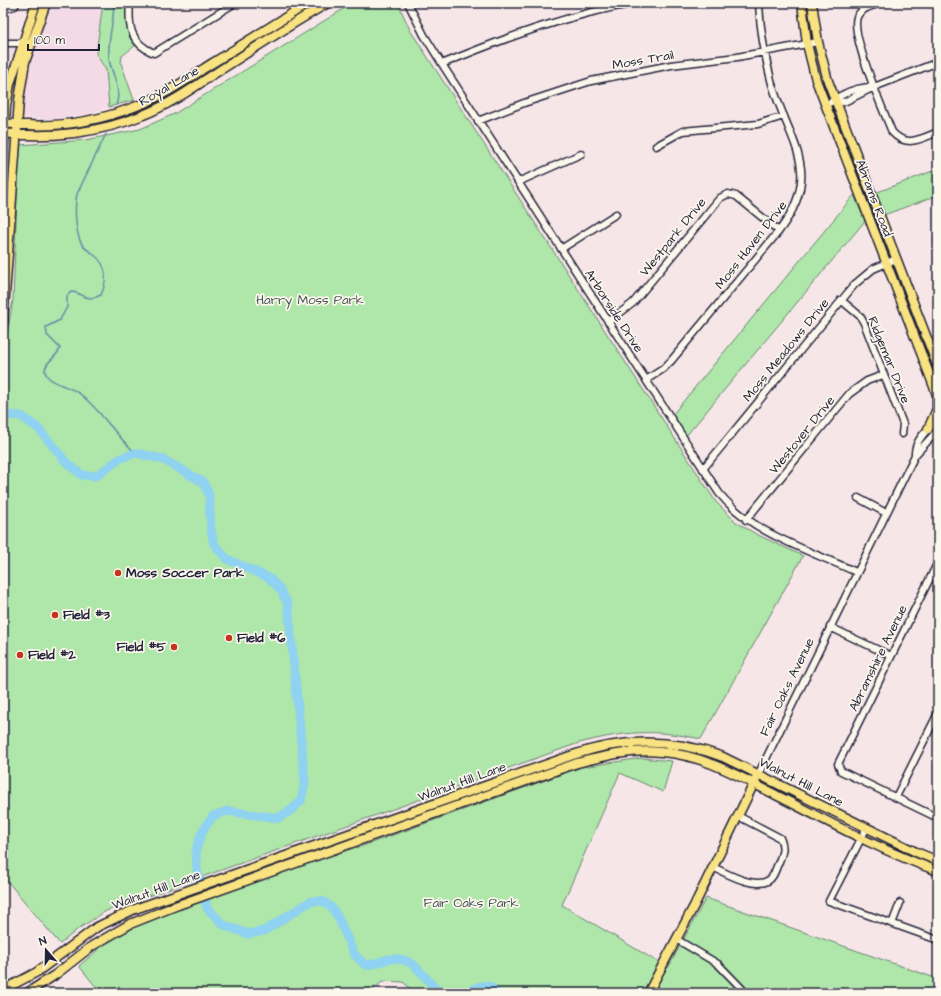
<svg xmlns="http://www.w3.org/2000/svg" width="941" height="996" font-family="'Architects Daughter',sans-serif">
  <rect width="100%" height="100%" fill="#f7e6e8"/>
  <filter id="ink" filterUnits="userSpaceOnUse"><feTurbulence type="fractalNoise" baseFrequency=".025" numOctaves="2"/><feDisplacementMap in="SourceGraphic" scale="8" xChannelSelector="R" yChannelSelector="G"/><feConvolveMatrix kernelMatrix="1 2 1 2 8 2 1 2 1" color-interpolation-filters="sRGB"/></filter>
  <g filter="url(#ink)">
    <!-- built -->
    <path fill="#f4dae6" d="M 51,3 L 103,3 L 96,54 L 106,70 L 109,107 L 87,114 L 53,119 L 23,117 L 20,111 L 23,91 L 33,54 Z
      M 15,47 L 5,77 L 3,91 L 3,48 Z"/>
    <!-- green -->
    <path fill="#afe6a9" stroke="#688472" d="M 103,3 L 127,3 C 125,22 126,29 136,45 L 122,56 L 121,63 L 134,100 L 109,107 L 106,70 L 96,54 Z
      M 353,3 L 398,3 L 410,30 L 716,502 L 736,522 L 756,534 L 803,556 L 701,739 C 652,729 627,731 579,743 L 106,911 L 78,929 L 60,944 L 3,876 L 3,359 L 13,299 L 19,145 L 86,140 L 140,129 L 174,114 Z
      M 938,169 L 938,195 L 884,215 L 875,193 Z
      M 854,195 L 865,221 L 686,436 L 672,415 Z
      M 642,758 L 672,761 L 663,792 L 620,773 L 562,905 L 668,968 L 706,898 L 938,979 L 938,993 L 415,993 L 403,982 L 383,981 L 369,993 L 101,993 L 79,966 L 100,948 L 98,946 L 114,934 L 180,909 L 179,901 L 354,838 L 357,848 L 582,767 Z"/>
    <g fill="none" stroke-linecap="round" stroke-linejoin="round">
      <!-- stream -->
      <path stroke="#638ca8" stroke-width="1.5" d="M 114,3 C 114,22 107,41 109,59 C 112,75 122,90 116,105
        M 106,134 L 77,194 C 74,207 75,235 83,246 C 85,249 90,251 93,254 C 108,265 108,279 101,295 C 84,303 84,292 71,292 L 67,296 L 67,307 L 60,320 L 46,327 L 47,335 L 60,348 C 58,357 44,362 45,371 C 47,384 71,386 80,394 C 102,411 115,436 136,453"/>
      <!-- river -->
      <path stroke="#8fd2f1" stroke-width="9" d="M 3,415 L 21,416 L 38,428 L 67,463 L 82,475 L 96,476 L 121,458 L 136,453 L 162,459 L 203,482 L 209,495 L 211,530 L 214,544 L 227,559 L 269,578 L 280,589 L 288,604 L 305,782 L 301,801 L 290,811 L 278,818 L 227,811 L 213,816 L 202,832 L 196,850 L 197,870 L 207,908 L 224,925 L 248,934 L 264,931 L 311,901 L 323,901 L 332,908 L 338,917 L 354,954 L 365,965 C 377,965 381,960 389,959 C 418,956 422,979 441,993
        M 464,993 L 480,986 L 489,986 L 497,993"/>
      <!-- minor casing -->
      <g stroke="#22223b" stroke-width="9">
        <path id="minor" d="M 130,3 C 128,26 130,43 154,53 L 235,3
          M 408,3 L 424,35 L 442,64 L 719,493 C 752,534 809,550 856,572
          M 881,3 C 872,6 861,8 857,17 C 850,35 884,112 892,132 C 906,148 921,139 938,132
          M 3,9 L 15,6
          M 3,43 L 27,43
          M 442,64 C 505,38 569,14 636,3
          M 836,101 L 844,102 L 874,87 L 938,62
          M 825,105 C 833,102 836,98 842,95 C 851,90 864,87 874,87
          M 478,121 L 524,103 L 591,81 L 671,65 L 737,57 L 818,42
          M 656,146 L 683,131 L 758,124 L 784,116
          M 518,182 L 581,154
          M 561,249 L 616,214
          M 841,300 L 860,316 L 864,323 L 903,424 L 902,434
          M 608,322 L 633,303 L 720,198 L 728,194 L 736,196 L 779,231
          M 646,380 L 663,369 L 671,361 L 779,231 C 824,172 790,144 772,84 C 765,57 760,30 759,3
          M 915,455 L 938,430
          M 703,469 L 855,284 L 873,269 L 896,259
          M 858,498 L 886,513
          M 746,520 L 849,394 L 867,381 L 883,375
          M 938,562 L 838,764 L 841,771 L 938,818
          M 830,627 L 891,656
          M 758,775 L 915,455 C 914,441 928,428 938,421
          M 896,797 L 938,713
          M 866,829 L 829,901 L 938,940
          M 713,867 C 726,873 755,890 769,880 C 774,877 775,870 778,864 C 782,854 785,848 780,838 L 738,816
          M 892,924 L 900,903
          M 676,939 L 718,964 L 746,993"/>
      </g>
      <!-- major casing -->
      <g stroke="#22223b" stroke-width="11">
        <path id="major" d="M 802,3 L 807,44 L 816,80 L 938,397
          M 812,3 L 818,42 L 828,81 L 938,367
          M 3,123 C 47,129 93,123 134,107 C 162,97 186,80 211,64 C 243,44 276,23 309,3
          M 3,133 C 48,139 101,133 143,115 C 169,105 191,89 214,74 C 252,50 289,25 328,3
          M 3,156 L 6,106 L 10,84 L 36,3
          M 3,323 L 19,100 L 25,62 L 46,3
          M 928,429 L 937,409 L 937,394
          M 3,990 L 37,972 L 97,927 L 135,909 L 573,755 C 623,738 673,738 723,757 L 916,852 L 938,861
          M 27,993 L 55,975 L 92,946 L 130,924 L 178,905 L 577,763 C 605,756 632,749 661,752 C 704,755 738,776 776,795 C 829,822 882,851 938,871
          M 648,993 L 695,904 L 756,779"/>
      </g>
      <!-- minor -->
      <use href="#minor" stroke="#fbf7ec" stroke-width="6"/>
      <!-- major -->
      <use href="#major" stroke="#f8e281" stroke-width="8"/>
    </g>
  </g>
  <!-- markers -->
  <g fill="#c8321e" stroke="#fbf7ec" stroke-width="1.5">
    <circle cx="118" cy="573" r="4"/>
    <circle cx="55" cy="615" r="4"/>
    <circle cx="229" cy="638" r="4"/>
    <circle cx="174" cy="647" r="4"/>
    <circle cx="20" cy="655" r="4"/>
  </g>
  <g text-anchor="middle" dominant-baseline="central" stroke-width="3.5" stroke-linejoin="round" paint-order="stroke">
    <!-- street labels -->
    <g font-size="13" fill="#22223b" stroke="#fbf7ec">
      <text transform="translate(643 60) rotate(-10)">Moss Trail</text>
      <text transform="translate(169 86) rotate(-30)">Royal Lane</text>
      <text transform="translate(874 198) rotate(69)">Abrams Road</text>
      <text transform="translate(673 237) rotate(-51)">Westpark Drive</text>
      <text transform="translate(751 245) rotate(-52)">Moss Haven Drive</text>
      <text transform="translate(614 311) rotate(57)">Arborside Drive</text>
      <text transform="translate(786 350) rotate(-51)">Moss Meadows Drive</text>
      <text transform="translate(889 360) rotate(68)">Ridgemar Drive</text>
      <text transform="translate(802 435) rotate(-51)">Westover Drive</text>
      <text transform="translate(878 658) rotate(-64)">Abramshire Avenue</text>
      <text transform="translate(787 687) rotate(-64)">Fair Oaks Avenue</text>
      <text transform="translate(462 782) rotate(-20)">Walnut Hill Lane</text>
      <text transform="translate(801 782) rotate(27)">Walnut Hill Lane</text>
      <text transform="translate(156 890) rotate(-20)">Walnut Hill Lane</text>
    </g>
    <!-- park labels -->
    <g font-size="13" fill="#455356" stroke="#fbf7ec">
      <text x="310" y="300">Harry Moss Park</text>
      <text x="471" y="903">Fair Oaks Park</text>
    </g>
    <!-- poi labels -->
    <g font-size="13" font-weight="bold" fill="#22223b" stroke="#fbf7ec" text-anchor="start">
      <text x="126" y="573">Moss Soccer Park</text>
      <text x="63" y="615">Field #3</text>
      <text x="237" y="638">Field #6</text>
      <text x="166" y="647" text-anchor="end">Field #5</text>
      <text x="28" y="655">Field #2</text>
    </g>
  </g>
  <!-- margin -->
  <rect width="941" height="996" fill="none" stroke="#fbf7ec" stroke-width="16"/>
  <rect x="8" y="8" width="925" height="980" fill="none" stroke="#22223b" stroke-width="1.5" filter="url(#ink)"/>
  <!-- north arrow -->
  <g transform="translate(46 950) rotate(340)" stroke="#fbf7ec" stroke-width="3" paint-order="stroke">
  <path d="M0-3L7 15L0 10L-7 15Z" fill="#22223b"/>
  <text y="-6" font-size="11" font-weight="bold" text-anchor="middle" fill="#22223b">N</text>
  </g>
  <!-- scale -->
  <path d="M28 44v6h71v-6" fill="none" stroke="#22223b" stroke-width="2"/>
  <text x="34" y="44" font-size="12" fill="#22223b" stroke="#fbf7ec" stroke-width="3" paint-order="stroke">100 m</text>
</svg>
